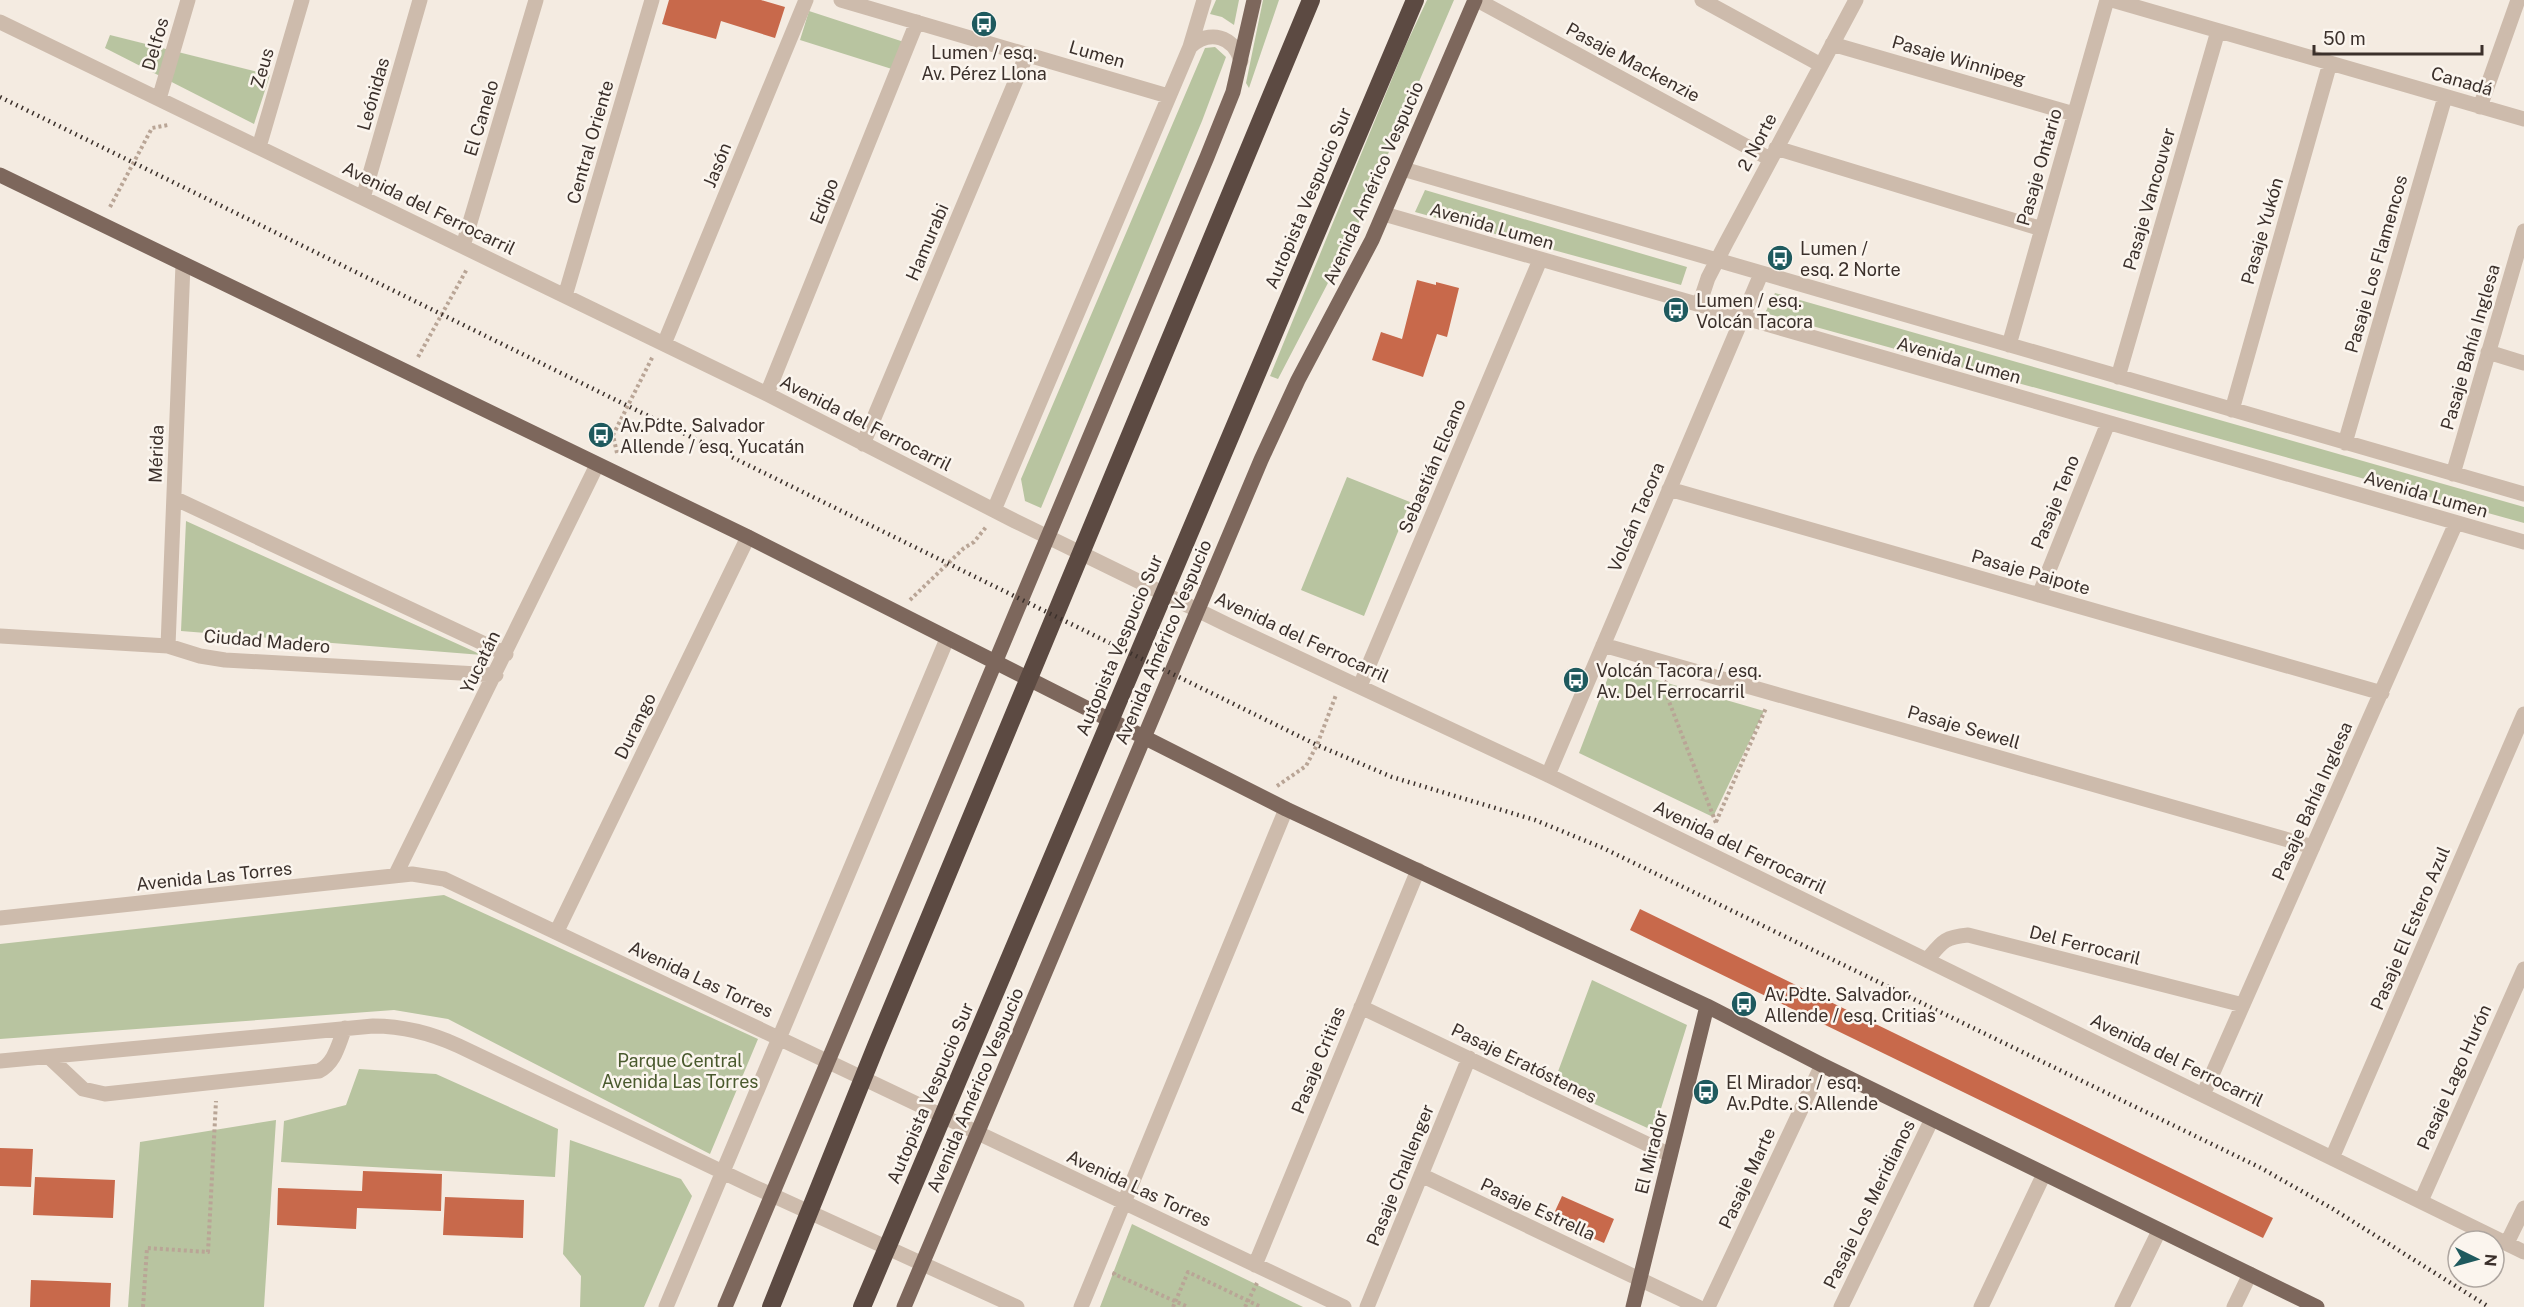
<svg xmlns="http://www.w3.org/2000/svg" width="2524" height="1307" font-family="'Public Sans',sans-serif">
  <rect width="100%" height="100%" fill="#f4ebe1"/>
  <!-- green -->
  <path fill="#b8c4a0" d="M 1216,0 L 1239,0 L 1234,25 L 1222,17 L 1210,14 Z
    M 1263,0 L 1279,0 L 1249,88 L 1246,83 Z
    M 1427,0 L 1454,0 L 1355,231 L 1278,379 L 1270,376 L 1405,47 Z
    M 809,11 L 904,42 L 895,70 L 800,40 Z
    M 110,35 L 270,75 L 254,124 L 105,48 Z
    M 1215,47 L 1226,57 L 1202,121 L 1041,508 L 1025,501 L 1021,479 L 1205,48 Z
    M 1425,190 L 1687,267 L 1681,285 L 1415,212 Z
    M 1775,293 L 2524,507 L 2524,523 L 1765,313 Z
    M 1347,477 L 1410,502 L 1364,616 L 1301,590 Z
    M 186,521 L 482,655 L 181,631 Z
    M 1612,667 L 1764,711 L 1713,817 L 1579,753 Z
    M 444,895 L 758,1039 L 710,1154 L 448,1019 L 394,1010 L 0,1039 L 0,944 Z
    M 1592,980 L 1687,1025 L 1654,1131 L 1553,1085 Z
    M 359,1069 L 436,1074 L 558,1129 L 555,1177 L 281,1162 L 284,1121 L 346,1105 Z
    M 276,1120 L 264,1307 L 128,1307 L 140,1142 Z
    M 570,1140 L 681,1179 L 692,1196 L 644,1307 L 580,1307 L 581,1276 L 563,1254 Z
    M 1132,1224 L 1303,1307 L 1100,1307 Z"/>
  <!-- building -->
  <path fill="#c8694b" d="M 669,0 L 761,0 L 785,7 L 775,38 L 721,21 L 716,39 L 662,24 Z
    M 1417,280 L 1436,285 L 1436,282 L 1459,288 L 1447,337 L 1437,334 L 1423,377 L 1372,360 L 1381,332 L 1402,339 Z
    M 1640,909 L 2273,1218 L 2263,1238 L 1630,930 Z
    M 0,1148 L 33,1149 L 31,1187 L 0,1186 Z
    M 363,1171 L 442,1174 L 441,1211 L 357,1208 L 356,1229 L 277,1225 L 278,1188 L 362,1191 Z
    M 35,1177 L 115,1180 L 113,1218 L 33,1215 Z
    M 1562,1196 L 1614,1219 L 1604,1243 L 1551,1220 Z
    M 445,1197 L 524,1200 L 523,1238 L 443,1235 Z
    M 31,1280 L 111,1283 L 110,1307 L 30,1307 Z"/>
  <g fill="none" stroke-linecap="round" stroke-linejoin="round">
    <!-- path -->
    <path stroke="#b9a596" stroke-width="4" stroke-dasharray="3 3" stroke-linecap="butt" d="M 110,207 L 152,128 L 168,125
      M 418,357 L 467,269
      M 617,453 L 613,435 L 653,356
      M 910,600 L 964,548 L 974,542 L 986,527
      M 1667,681 L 1663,686 L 1716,823
      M 1277,786 L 1306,766 L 1317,745 L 1336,695
      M 1716,822 L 1766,708
      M 1115,1272 L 1114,1274 L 1188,1307
      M 143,1307 L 147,1248 L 208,1252 L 216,1101
      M 1173,1307 L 1188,1272 L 1261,1307
      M 1245,1307 L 1257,1283"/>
    <!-- minor -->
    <path stroke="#cdbbac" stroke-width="15" d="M 841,0 L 1168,96
      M 1477,0 L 1770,159
      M 1702,0 L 1821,65
      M 2112,0 L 2524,119
      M 0,22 L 767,394 L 1015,521 L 1232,627 L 1548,775 L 2524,1252
      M 1832,44 L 2074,114
      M 1190,47 C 1209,29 1234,36 1241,61
      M 159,99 L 188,0
      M 2480,107 L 2518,0
      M 259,147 L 302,0
      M 1776,148 L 2042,229
      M 1403,169 L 2524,494
      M 363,198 L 420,0
      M 1384,214 L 2524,542
      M 463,246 L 536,0
      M 565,296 L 652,0
      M 1699,305 L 1708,278 L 1726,243 L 1856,0
      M 664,344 L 806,0
      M 2009,345 L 2107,0
      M 2488,352 L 2524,363
      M 2118,377 L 2218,31
      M 767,394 L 917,22
      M 2232,410 L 2330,63
      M 2345,443 L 2445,97
      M 863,444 L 1027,54
      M 2453,474 L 2524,231
      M 1669,489 L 2382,693
      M 174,498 L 506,654
      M 994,510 L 1190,47 L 1204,0
      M 2039,595 L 2108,423
      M 0,636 L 168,646 L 200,656 L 225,660 L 496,675
      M 1603,645 L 2313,847
      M 168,646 L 183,264
      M 1360,686 L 1540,260
      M 1548,775 L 1761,274
      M 395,876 L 597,465
      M 0,918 L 412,874 L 444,879 L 1344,1307
      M 557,931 L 748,537
      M 1927,960 C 1942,942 1944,937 1968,935 L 2243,1005
      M 1361,1007 L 1670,1155
      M 50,1058 L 83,1089 L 105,1094 L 319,1071 C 335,1063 338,1045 345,1028
      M 0,1061 L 373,1026 C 404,1026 431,1033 459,1046 L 752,1186 L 1017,1307
      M 2203,1095 L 2456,523
      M 2332,1158 L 2524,714
      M 1421,1175 L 1698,1307
      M 2421,1201 L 2524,969
      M 2507,1243 L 2524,1208
      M 1255,1265 L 1418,870
      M 666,1307 L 947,639
      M 1081,1307 L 1286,809
      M 1367,1307 L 1469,1058
      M 1708,1307 L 1822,1065
      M 1841,1307 L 1932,1119
      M 1981,1307 L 2044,1174
      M 2122,1307 L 2159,1231
      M 2234,1307 L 2250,1274"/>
    <!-- major -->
    <path stroke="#7d675c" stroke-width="15" d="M 0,175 L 748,537 L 1286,809 L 1707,1006 L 1822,1065 L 2317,1307
      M 725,1307 L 1207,157 L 1233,92 L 1254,0
      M 904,1307 L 1261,460 L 1298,380 L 1372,240 L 1475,0
      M 1633,1307 L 1707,1006"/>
    <!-- highway -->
    <path stroke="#5c4a42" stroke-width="18" d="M 771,1307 L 876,1046 L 1311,0
      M 862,1307 L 1415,0"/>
    <!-- rail -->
    <path stroke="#3b302b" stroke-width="4.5" stroke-dasharray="1.5 4.5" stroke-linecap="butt" d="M 0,97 L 1317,745 L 1392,777 L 1535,820 L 1603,848 L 2261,1168 L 2333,1209 L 2489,1307"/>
  </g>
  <!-- icons -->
  <defs>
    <g id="bus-disc" transform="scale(1.35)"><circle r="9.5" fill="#1f5a5e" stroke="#fbf5ee"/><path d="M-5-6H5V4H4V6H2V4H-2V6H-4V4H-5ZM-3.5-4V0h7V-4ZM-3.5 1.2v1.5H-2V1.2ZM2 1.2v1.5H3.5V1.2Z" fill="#fff"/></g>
  </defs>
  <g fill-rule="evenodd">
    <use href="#bus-disc" x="984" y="24"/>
    <use href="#bus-disc" x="1780" y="258"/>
    <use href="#bus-disc" x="1676" y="310"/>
    <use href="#bus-disc" x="601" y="435"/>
    <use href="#bus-disc" x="1576" y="680"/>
    <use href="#bus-disc" x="1744" y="1004"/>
    <use href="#bus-disc" x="1706" y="1092"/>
  </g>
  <g text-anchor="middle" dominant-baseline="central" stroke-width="5" stroke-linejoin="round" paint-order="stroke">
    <!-- street labels -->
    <g font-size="18" fill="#3b302b" stroke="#fbf5ee">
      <text transform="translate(155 44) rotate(-74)">Delfos</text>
      <text transform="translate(1097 54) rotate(16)">Lumen</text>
      <text transform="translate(1959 60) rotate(16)">Pasaje Winnipeg</text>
      <text transform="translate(1633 62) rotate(28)">Pasaje Mackenzie</text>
      <text transform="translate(262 68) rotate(-74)">Zeus</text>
      <text transform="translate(2462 81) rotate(16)">Canadá</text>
      <text transform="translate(373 94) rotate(-74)">Leónidas</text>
      <text transform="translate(481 118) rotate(-73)">El Canelo</text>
      <text transform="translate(590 142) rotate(-74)">Central Oriente</text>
      <text transform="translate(1757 142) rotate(-62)">2 Norte</text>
      <text transform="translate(717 165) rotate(-68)">Jasón</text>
      <text transform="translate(2039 167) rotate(-74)">Pasaje Ontario</text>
      <text transform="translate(1373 183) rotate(-66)">Avenida Américo Vespucio</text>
      <text transform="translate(1308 198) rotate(-67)">Autopista Vespucio Sur</text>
      <text transform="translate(2149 199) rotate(-74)">Pasaje Vancouver</text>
      <text transform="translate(824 201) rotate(-68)">Edipo</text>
      <text transform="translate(429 208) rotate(26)">Avenida del Ferrocarril</text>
      <text transform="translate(1492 226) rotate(16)">Avenida Lumen</text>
      <text transform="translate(2262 231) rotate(-74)">Pasaje Yukón</text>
      <text transform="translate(927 242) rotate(-67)">Hamurabi</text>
      <text transform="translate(2376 264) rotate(-74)">Pasaje Los Flamencos</text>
      <text transform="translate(2470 347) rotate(-74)">Pasaje Bahía Inglesa</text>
      <text transform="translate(1959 360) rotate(16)">Avenida Lumen</text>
      <text transform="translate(866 423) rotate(27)">Avenida del Ferrocarril</text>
      <text transform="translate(156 454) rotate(-88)">Mérida</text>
      <text transform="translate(1432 466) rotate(-67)">Sebastián Elcano</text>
      <text transform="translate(2426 494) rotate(16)">Avenida Lumen</text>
      <text transform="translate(2055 502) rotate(-68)">Pasaje Teno</text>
      <text transform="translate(1636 517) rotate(-67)">Volcán Tacora</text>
      <text transform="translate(2031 572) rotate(16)">Pasaje Paipote</text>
      <text transform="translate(1302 637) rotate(25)">Avenida del Ferrocarril</text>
      <text transform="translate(267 641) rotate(5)">Ciudad Madero</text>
      <text transform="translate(1163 642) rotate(-67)">Avenida Américo Vespucio</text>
      <text transform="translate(1119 645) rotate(-67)">Autopista Vespucio Sur</text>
      <text transform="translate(480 662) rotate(-64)">Yucatán</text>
      <text transform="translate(635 726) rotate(-64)">Durango</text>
      <text transform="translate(1964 727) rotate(16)">Pasaje Sewell</text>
      <text transform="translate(2312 801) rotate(-66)">Pasaje Bahía Inglesa</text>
      <text transform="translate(1740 847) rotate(26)">Avenida del Ferrocarril</text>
      <text transform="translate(214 876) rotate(-6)">Avenida Las Torres</text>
      <text transform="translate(2410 928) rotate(-67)">Pasaje El Estero Azul</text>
      <text transform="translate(2085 945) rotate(14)">Del Ferrocaril</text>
      <text transform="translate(701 979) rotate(25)">Avenida Las Torres</text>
      <text transform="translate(1318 1060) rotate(-68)">Pasaje Critias</text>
      <text transform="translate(2177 1060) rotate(26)">Avenida del Ferrocarril</text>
      <text transform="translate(1524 1063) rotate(26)">Pasaje Eratóstenes</text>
      <text transform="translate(2454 1077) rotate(-66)">Pasaje Lago Hurón</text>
      <text transform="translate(975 1090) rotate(-67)">Avenida Américo Vespucio</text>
      <text transform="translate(930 1093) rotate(-67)">Autopista Vespucio Sur</text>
      <text transform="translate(1651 1152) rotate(-76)">El Mirador</text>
      <text transform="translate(1400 1175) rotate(-68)">Pasaje Challenger</text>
      <text transform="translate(1747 1178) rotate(-65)">Pasaje Marte</text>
      <text transform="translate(1139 1188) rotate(25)">Avenida Las Torres</text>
      <text transform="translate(1869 1204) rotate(-64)">Pasaje Los Meridianos</text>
      <text transform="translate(1538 1209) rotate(25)">Pasaje Estrella</text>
    </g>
    <!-- poi labels -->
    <g font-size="18" fill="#3b302b" stroke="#fbf5ee" text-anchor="start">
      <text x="984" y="52" text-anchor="middle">Lumen / esq.<tspan x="984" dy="21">Av. Pérez Llona</tspan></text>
      <text x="1800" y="248">Lumen /<tspan x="1800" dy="21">esq. 2 Norte</tspan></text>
      <text x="1696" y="300">Lumen / esq.<tspan x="1696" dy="21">Volcán Tacora</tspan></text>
      <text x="620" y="425">Av.Pdte. Salvador<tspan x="620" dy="21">Allende / esq. Yucatán</tspan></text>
      <text x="1596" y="670">Volcán Tacora / esq.<tspan x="1596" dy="21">Av. Del Ferrocarril</tspan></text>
      <text x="1764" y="994">Av.Pdte. Salvador<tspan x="1764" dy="21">Allende / esq. Critias</tspan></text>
      <text x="1726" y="1082">El Mirador / esq.<tspan x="1726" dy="21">Av.Pdte. S.Allende</tspan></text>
    </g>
    <!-- park labels -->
    <g font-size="18" fill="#4a5a2e" stroke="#fbf5ee">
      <text x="680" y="1060">Parque Central<tspan x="680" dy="21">Avenida Las Torres</tspan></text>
    </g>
  </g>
  <!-- north arrow -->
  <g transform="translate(2476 1259) rotate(95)"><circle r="28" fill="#fbf5ee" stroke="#aea6a0" stroke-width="1.5"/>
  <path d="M0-4.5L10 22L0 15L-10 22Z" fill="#1f5a5e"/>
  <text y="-9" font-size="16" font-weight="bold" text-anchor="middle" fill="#3b302b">N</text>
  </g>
  <!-- scale -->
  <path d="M2314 45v9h168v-9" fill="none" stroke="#3b302b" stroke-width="3"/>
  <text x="2323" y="45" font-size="18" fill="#3b302b" stroke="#fbf5ee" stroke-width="4.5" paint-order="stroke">50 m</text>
</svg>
